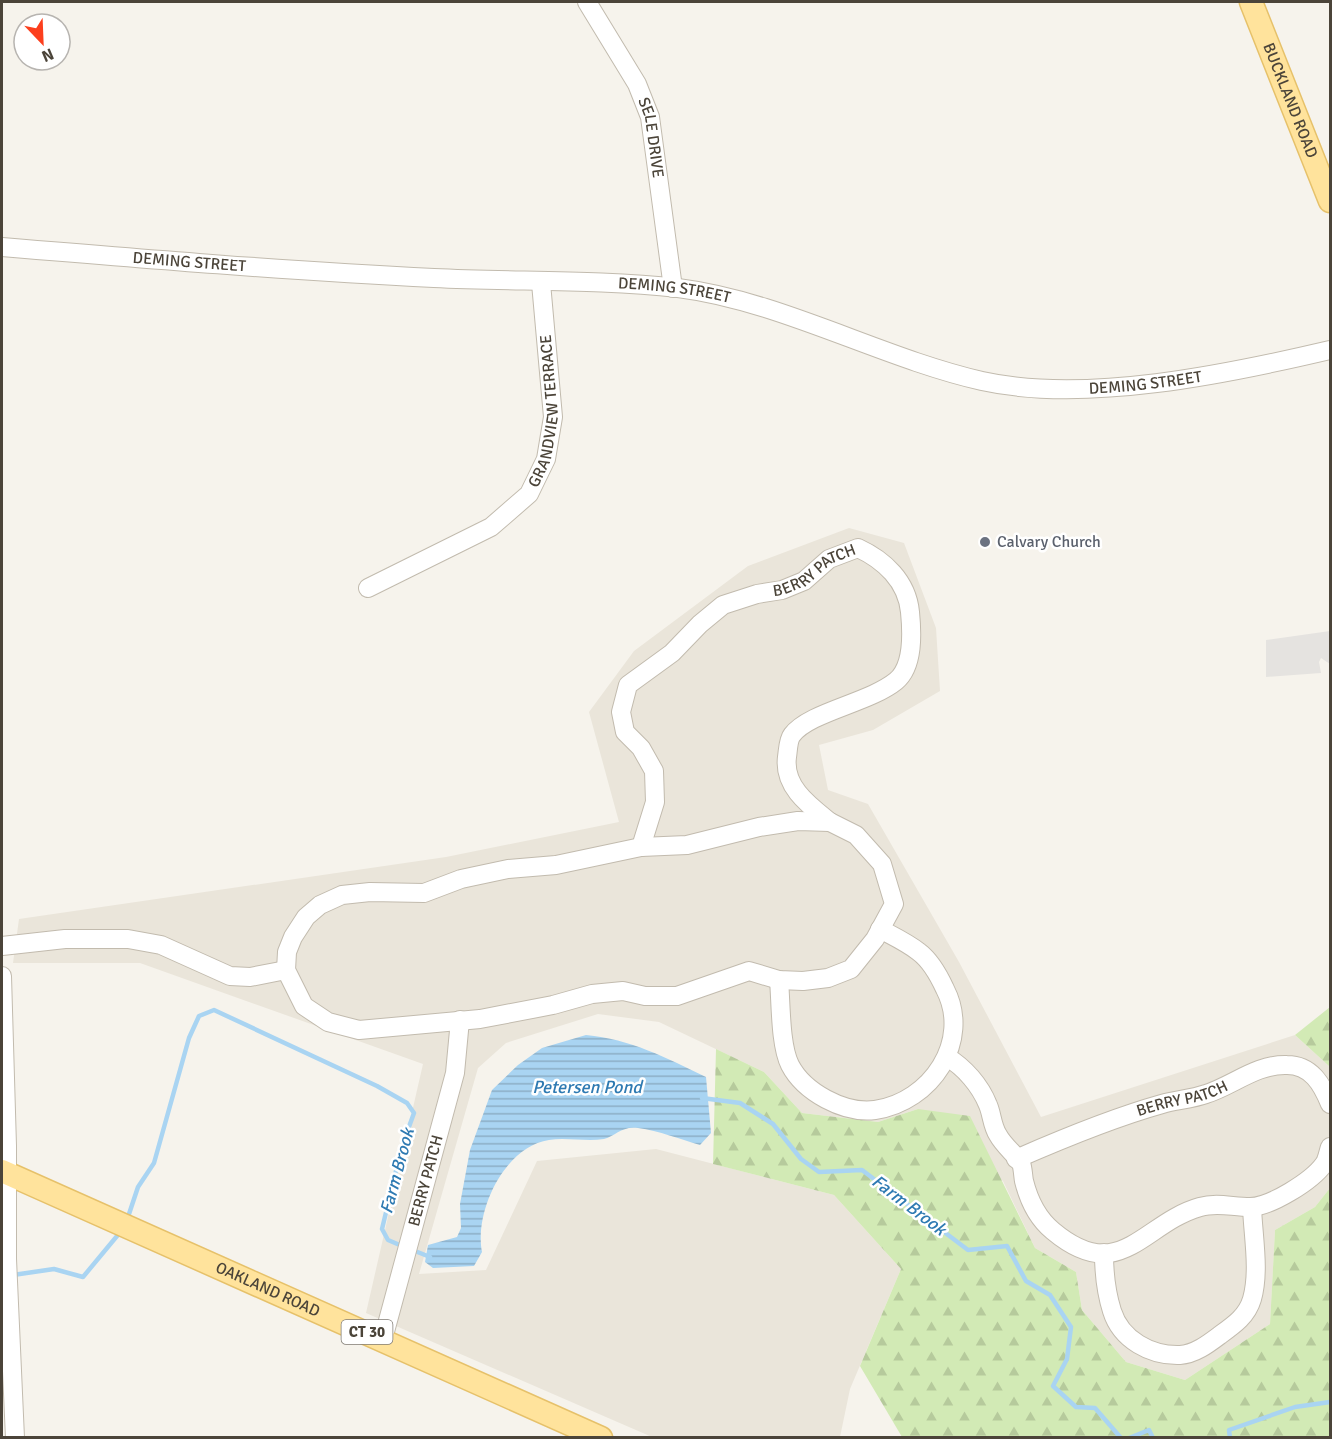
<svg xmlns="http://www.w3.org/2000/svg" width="1332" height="1439" font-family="Signika,sans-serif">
  <defs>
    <pattern id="forest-firs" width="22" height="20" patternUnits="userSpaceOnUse" patternTransform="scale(1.5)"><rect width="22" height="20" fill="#d2eab5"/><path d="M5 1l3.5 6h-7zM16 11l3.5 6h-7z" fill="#b6ca9c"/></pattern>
    <pattern id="water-rules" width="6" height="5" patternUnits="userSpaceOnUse" patternTransform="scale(1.5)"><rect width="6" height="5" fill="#a9d4f2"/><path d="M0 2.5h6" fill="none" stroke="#8caec5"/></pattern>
  </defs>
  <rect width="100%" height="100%" fill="#f6f3ec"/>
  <!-- residential -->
  <path fill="#eae5da" d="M 849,528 L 904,543 L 936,628 L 940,691 L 873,730 L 819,745 L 828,790 L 868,804 L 959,962 L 1041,1117 L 1295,1035 L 1330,1067 L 1330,1188 L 1315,1207 L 1275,1230 L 1270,1324 L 1185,1380 L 1126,1362 L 1082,1310 L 1076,1272 L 1035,1248 L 1003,1181 L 918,1109 L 878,1122 L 802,1113 L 764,1072 L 659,1022 L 598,1014 L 506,1043 L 478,1068 L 419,1274 L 486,1270 L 537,1161 L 656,1149 L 834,1195 L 901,1269 L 850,1389 L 840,1437 L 652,1437 L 366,1313 L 423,1064 L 140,963 L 13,963 L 19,919 L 446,857 L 619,822 L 589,712 L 634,651 L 748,566 Z"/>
  <!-- forest -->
  <path fill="url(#forest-firs)" d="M 1330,1007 L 1330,1067 L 1295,1035 Z
    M 716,1049 L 764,1072 L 802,1113 L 878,1122 L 918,1109 L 970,1116 L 1035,1248 L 1076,1272 L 1082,1310 L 1126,1362 L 1185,1380 L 1270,1324 L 1275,1230 L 1315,1207 L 1330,1188 L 1330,1437 L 902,1437 L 860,1366 L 901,1269 L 834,1195 L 713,1164 Z"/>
  <!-- parking -->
  <path fill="#e5e3e0" d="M 1330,631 L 1330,664 L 1321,658 L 1319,662 L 1321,673 L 1266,677 L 1266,640 Z"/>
  <!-- water -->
  <path fill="url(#water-rules)" d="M 586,1035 C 630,1039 667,1058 706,1077 L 711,1133 L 700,1145 C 680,1139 659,1131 638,1128 C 621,1126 616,1136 604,1139 C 586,1142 566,1137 549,1140 C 505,1146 474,1211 482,1252 L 474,1266 L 433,1268 L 425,1262 L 428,1245 L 457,1237 L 461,1228 L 460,1204 L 470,1150 L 492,1090 L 518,1065 L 542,1048 Z"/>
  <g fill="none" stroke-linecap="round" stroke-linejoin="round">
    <!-- stream -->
    <path stroke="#a9d4f2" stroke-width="4.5" d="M 702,1098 L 740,1103 L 773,1124 L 801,1159 L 819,1172 L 862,1170 L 968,1250 L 1007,1246 L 1026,1281 L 1050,1295 L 1071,1327 L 1067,1359 L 1053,1386 L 1076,1407 L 1095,1408 L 1121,1438
      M 127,1220 L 138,1187 L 154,1163 L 189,1038 L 199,1016 L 214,1010 L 377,1086 L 407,1103 L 414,1113 L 402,1146 L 382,1229 L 388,1240 L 402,1246
      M 410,1249 L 430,1257
      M 13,1275 L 54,1269 L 83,1277 L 122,1230
      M 1129,1438 L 1149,1430 L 1153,1438
      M 1230,1438 L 1229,1430 L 1295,1407 L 1330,1402"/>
    <!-- minor casing -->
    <g stroke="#c2bbae" stroke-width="20">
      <g id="minor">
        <path id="s1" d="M 587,2 L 637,84 L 650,117 L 673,288"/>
        <path id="s2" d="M 2,247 C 146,259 290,271 434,278 C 515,282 598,279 678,288 C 781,301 881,358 982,381 C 1085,404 1228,374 1330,350"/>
        <path id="s3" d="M 368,588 L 491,527 L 529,494 L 546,459 L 553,417 L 541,283"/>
        <path d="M 798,821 L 830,822 L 856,835 L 882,864 L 894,904 L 875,939 L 851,969 L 828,978 L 803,981 L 779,980 L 749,971 L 677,996 L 645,996 L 623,991 L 592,994 L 553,1005 L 480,1019 L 359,1030 L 328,1022 L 304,1006 L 286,970 L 287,952 L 293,937 L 306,917 L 320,905 L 342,895 L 370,892 L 424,893 L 461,879 L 508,869 L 556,865 L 641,847 L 687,845 L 759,827 Z"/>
        <path id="s4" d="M 641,847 L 655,802 L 654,771 L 641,748 L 625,732 L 621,712 L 628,685 L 672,653 L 700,624 L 723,605 L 757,594 L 782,590 L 804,581 L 829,559 L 858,548 C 884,560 907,581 910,612 C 912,632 914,666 896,681 C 869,703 809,712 792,735 C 788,740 788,751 787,757 C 783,787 810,806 830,822"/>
        <path d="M 2,946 L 65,939 L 128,939 L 161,945 L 230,976 L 250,977 L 286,970"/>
        <path d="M 2,976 L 7,1146 L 7,1259 L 15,1438"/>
        <path d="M 779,980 C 781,1003 780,1045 790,1065 C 804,1092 844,1114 875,1110 C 931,1102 972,1041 945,989 C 939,976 931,961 919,952 C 908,943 893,936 880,929"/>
        <path d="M 947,1057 C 964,1067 980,1085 988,1105 C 992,1114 992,1126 998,1135 C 1004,1146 1014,1153 1021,1163 C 1023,1168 1023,1176 1024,1181 C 1029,1201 1037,1218 1053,1231 C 1120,1287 1143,1223 1200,1207 C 1217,1202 1232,1207 1250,1207 C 1270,1207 1312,1181 1324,1164 C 1327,1160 1328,1153 1330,1147"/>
        <path id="s5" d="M 1016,1159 C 1064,1138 1112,1118 1162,1104 C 1176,1100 1192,1099 1206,1094 C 1234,1085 1256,1064 1287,1065 C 1311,1065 1322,1084 1330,1104"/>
        <path d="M 1104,1253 C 1104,1272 1106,1292 1112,1311 C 1121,1340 1151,1356 1180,1355 C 1195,1354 1208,1344 1220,1335 C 1234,1325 1247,1316 1252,1299 C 1260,1271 1253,1236 1252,1207"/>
        <path id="s6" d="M 383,1339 L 455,1073 L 460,1020"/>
      </g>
    </g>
    <!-- major casing -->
    <g stroke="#e6c16a" stroke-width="25">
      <g id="major">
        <path id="s7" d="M 1251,2 L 1330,201"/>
        <path id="s8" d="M 2,1171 L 601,1438"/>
      </g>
    </g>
    <!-- minor -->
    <use href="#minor" stroke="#fff" stroke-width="18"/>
    <!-- major -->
    <use href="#major" stroke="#ffe39c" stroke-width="22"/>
  </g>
  <!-- markers -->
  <circle fill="#6b7280" stroke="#fff" stroke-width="2" cx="985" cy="542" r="6"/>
  <g text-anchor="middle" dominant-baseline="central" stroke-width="5" stroke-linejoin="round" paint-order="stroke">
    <!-- shield labels -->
    <rect fill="#fff" stroke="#817c74" stroke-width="1.5" x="341.5" y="1320" width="51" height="24" rx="4.5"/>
    <g font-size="15" font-weight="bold" fill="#4b4439">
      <text x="367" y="1332">CT 30</text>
    </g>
    <!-- street labels -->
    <g font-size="16" fill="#4b4439" stroke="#fff">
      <text stroke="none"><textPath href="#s7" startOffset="106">BUCKLAND ROAD</textPath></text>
      <text stroke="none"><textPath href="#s1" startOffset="152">SELE DRIVE</textPath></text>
      <text stroke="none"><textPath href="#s2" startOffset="188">DEMING STREET</textPath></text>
      <text stroke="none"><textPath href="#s2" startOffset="674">DEMING STREET</textPath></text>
      <text stroke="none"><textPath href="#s2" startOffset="1160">DEMING STREET</textPath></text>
      <text stroke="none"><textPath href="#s3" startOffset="274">GRANDVIEW TERRACE</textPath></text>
      <text stroke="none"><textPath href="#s4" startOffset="399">BERRY PATCH</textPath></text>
      <text stroke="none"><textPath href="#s5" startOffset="177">BERRY PATCH</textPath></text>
      <text stroke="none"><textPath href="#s6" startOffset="164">BERRY PATCH</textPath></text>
      <text stroke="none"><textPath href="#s8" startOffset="291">OAKLAND ROAD</textPath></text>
    </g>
    <!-- worship labels -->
    <g font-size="16" fill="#5b616d" stroke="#fff" text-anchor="start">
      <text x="997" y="542">Calvary Church</text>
    </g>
    <!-- water labels -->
    <g font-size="18" font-style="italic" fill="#2e7ab2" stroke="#fff">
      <text x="587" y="1087">Petersen Pond</text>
      <text transform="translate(397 1171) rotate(-75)">Farm Brook</text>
      <text transform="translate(909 1205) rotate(37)">Farm Brook</text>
    </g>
  </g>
  <!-- border -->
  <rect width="1332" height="1439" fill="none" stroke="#4b4439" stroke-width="6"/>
  <!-- north arrow -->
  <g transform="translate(42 42) rotate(157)"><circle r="28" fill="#ffffff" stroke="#b7b4b0" stroke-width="1.5"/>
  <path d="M0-4.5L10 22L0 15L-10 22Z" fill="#fc3f1d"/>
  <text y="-9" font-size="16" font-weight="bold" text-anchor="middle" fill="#4b4439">N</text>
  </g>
</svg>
